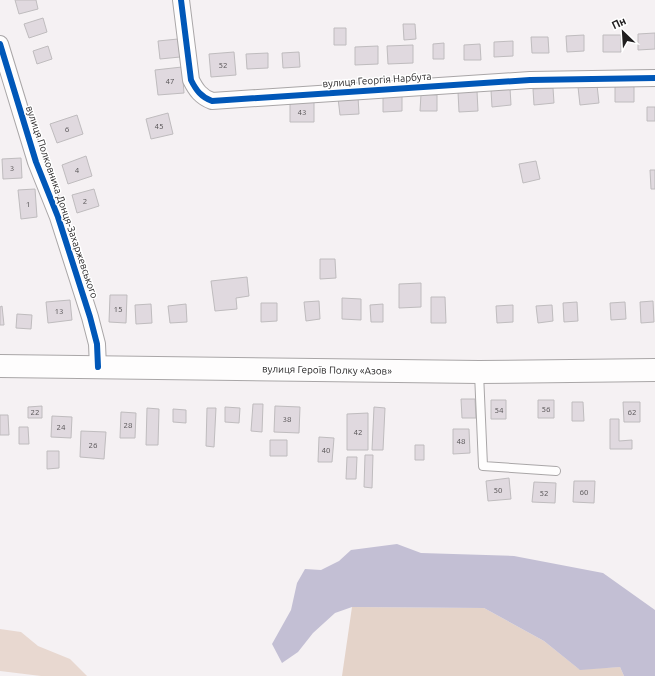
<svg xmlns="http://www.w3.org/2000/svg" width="655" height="676" font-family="Ubuntu,sans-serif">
  <rect width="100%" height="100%" fill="#f5f1f3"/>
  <!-- green -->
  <path fill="#e8d8d0" d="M 0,629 L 21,632 L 38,646 L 70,659 L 87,676 L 41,676 L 0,671 Z"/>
  <!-- forest -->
  <path fill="#e4d3c9" d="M 352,607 L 484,608 L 544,641 L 579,669 L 620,667 L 624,676 L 342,676 Z"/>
  <!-- water -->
  <path fill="#c3bfd4" d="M 397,544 L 421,553 L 514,556 L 603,573 L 655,610 L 655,676 L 624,676 L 620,667 L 580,670 L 544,641 L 484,608 L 352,607 L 335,613 L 313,633 L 298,652 L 282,663 L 272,644 L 291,610 L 297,583 L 305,569 L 321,570 L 339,561 L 351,550 Z"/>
  <!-- building -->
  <path fill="#e0d9df" stroke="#bfbcbe" d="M 15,0 L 36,0 L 38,9 L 19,14 Z
    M 43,18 L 47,32 L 29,38 L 24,24 Z
    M 403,24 L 415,24 L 416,39 L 404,40 Z
    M 334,28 L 346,28 L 346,45 L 334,45 Z
    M 655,33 L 655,49 L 638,50 L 638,34 Z
    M 584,35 L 584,51 L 567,52 L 566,36 Z
    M 603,35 L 621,35 L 621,52 L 603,52 Z
    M 531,37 L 548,37 L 549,53 L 532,53 Z
    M 178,39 L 180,57 L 160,59 L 158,41 Z
    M 513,41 L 513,56 L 494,57 L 494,42 Z
    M 444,43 L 444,59 L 433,59 L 433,44 Z
    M 480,44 L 481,60 L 464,60 L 464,45 Z
    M 413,45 L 413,63 L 388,64 L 387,46 Z
    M 48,46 L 52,59 L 37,64 L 33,51 Z
    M 378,46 L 378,64 L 355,65 L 355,47 Z
    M 234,52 L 236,75 L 211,77 L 209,54 Z
    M 299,52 L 300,67 L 283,68 L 282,53 Z
    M 268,53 L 268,68 L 247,69 L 246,54 Z
    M 182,67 L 184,93 L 158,95 L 155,70 Z
    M 597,85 L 599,103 L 580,105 L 578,87 Z
    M 615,85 L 634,85 L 634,102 L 615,102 Z
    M 510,88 L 511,105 L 492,107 L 491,90 Z
    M 553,88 L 554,103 L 534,105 L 533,89 Z
    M 477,91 L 478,111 L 459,112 L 458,92 Z
    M 383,94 L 402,94 L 402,111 L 383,112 Z
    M 421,94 L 437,95 L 437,111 L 420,111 Z
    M 358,97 L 359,114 L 340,115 L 338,98 Z
    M 290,102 L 314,102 L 314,122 L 290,122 Z
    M 647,107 L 655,107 L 655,121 L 647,121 Z
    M 168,113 L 173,134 L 151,139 L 146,119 Z
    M 77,115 L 83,134 L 57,143 L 50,124 Z
    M 86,156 L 92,176 L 68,184 L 62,165 Z
    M 21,158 L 22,178 L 3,179 L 2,159 Z
    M 536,161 L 540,179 L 523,183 L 519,164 Z
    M 650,170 L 655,170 L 655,189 L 651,189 Z
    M 35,189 L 37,217 L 21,219 L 18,190 Z
    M 94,189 L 99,206 L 77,213 L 72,195 Z
    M 320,259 L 335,259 L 336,278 L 320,279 Z
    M 247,277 L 249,296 L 236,298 L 237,309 L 215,311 L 211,281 Z
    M 421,283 L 421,307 L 399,308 L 399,284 Z
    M 110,295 L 127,295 L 126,323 L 109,322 Z
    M 431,297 L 445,297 L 446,323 L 431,323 Z
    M 342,298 L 361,299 L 361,320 L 342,319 Z
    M 70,300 L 72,320 L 48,323 L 46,302 Z
    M 319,301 L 320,319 L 306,321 L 304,302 Z
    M 653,301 L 654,322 L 641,323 L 640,302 Z
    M 577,302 L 578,321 L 564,322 L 563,303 Z
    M 625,302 L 626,319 L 611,320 L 610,303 Z
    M 261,303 L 277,303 L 277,321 L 261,322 Z
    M 151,304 L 152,323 L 136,324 L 135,305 Z
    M 186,304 L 187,322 L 170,323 L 168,306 Z
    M 383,304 L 383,322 L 371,322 L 370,305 Z
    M 513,305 L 513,322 L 497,323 L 496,306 Z
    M 552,305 L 553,321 L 538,323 L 536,306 Z
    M 2,306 L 4,325 L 0,325 L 0,307 Z
    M 17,314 L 32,315 L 31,329 L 16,328 Z
    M 461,399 L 475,399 L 476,418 L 462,418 Z
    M 491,400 L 506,400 L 506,419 L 491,419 Z
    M 538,400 L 554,400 L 554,418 L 538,418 Z
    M 572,402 L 583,402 L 584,421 L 572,421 Z
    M 623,402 L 640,402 L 640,422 L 624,422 Z
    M 253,404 L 263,404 L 262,432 L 251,431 Z
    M 42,406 L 42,418 L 28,418 L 28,407 Z
    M 275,406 L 300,407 L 299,433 L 274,432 Z
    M 225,407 L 240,408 L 239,423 L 225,422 Z
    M 374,407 L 385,408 L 383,450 L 372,450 Z
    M 147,408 L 159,409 L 158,445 L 146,445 Z
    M 207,408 L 216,408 L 214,447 L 206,446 Z
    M 173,409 L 186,410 L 186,423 L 173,422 Z
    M 121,412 L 136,413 L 135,438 L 120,438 Z
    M 368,413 L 368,450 L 347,450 L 347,414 Z
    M 0,415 L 8,415 L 9,435 L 0,435 Z
    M 52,416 L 72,417 L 71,438 L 51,437 Z
    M 610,419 L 619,419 L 619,441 L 632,440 L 632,449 L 610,449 Z
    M 19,427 L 28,427 L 29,444 L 19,444 Z
    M 453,429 L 469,429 L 470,453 L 453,454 Z
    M 81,431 L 106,432 L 104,459 L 80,457 Z
    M 319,437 L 334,438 L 332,462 L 318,462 Z
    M 270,440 L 287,440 L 287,456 L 270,456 Z
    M 415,445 L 424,445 L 424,460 L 415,460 Z
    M 47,451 L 59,451 L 59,468 L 47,469 Z
    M 365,455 L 373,455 L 372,488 L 364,487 Z
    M 347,457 L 357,457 L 356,479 L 346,479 Z
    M 509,478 L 511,499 L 488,501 L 486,481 Z
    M 574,481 L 595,481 L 594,503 L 573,502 Z
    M 534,482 L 556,483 L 555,503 L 532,502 Z"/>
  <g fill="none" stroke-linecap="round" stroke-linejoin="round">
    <!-- service casing -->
    <g stroke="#a9a6a7" stroke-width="10">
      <path id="service" d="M 479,373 L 483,466 L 556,471"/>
    </g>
    <!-- minor casing -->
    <g stroke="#a9a6a7" stroke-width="18">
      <path id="minor" d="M 181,0 L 191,80 C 196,90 201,97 212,101 L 530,80 L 655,78
        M 0,44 L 36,162 L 58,217 L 90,317 L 97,344 L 98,367"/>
    </g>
    <!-- secondary casing -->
    <g stroke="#a9a6a7" stroke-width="24">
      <path id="secondary" d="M 0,366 L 479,372 L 655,370"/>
    </g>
    <!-- service -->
    <use href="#service" stroke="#fefdfd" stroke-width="8"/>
    <!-- minor -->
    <use href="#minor" stroke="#fefdfd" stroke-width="16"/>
    <!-- secondary -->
    <use href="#secondary" stroke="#fefdfd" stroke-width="22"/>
    <!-- cycleway casing -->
    <g stroke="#fff" stroke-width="8">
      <path id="cycleway" d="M 181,0 L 191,80 C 196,90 201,97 212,101 L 530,80 L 655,78
        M 0,44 L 36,162 L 58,217 L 90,317 L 97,344 L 98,367"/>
    </g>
    <!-- cycleway -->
    <use href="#cycleway" stroke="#0057b8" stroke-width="6"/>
  </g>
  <g text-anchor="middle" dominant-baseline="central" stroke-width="3" stroke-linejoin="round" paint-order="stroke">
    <!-- number labels -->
    <g font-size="8" fill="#535052">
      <text x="223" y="65">52</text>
      <text x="170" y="81">47</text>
      <text x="302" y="112">43</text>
      <text x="159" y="126">45</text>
      <text x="67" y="129">6</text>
      <text x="12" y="168">3</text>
      <text x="77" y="170">4</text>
      <text x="85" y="201">2</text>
      <text x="28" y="204">1</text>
      <text x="118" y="309">15</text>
      <text x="59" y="311">13</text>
      <text x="546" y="409">56</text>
      <text x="499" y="410">54</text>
      <text x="35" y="412">22</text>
      <text x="632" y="412">62</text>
      <text x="287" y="419">38</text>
      <text x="128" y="425">28</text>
      <text x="61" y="427">24</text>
      <text x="358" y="432">42</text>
      <text x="461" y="441">48</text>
      <text x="93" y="445">26</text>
      <text x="326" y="450">40</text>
      <text x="498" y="490">50</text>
      <text x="584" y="492">60</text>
      <text x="544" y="493">52</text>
    </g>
    <!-- street labels -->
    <g font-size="10" fill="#201e1f" stroke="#fff">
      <text transform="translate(377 80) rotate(-4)">вулиця Георгія Нарбута</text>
      <text transform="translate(62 202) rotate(71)">вулиця Полковника Донця-Захаржевського</text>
      <text transform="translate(327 370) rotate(1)">вулиця Героїв Полку «Азов»</text>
    </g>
  </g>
  <!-- north arrow -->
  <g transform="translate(623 32) rotate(335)" stroke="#ffffff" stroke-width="3" paint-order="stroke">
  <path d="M0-3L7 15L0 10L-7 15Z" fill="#201e1f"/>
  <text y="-6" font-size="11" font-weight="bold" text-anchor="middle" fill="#201e1f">Пн</text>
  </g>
</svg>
